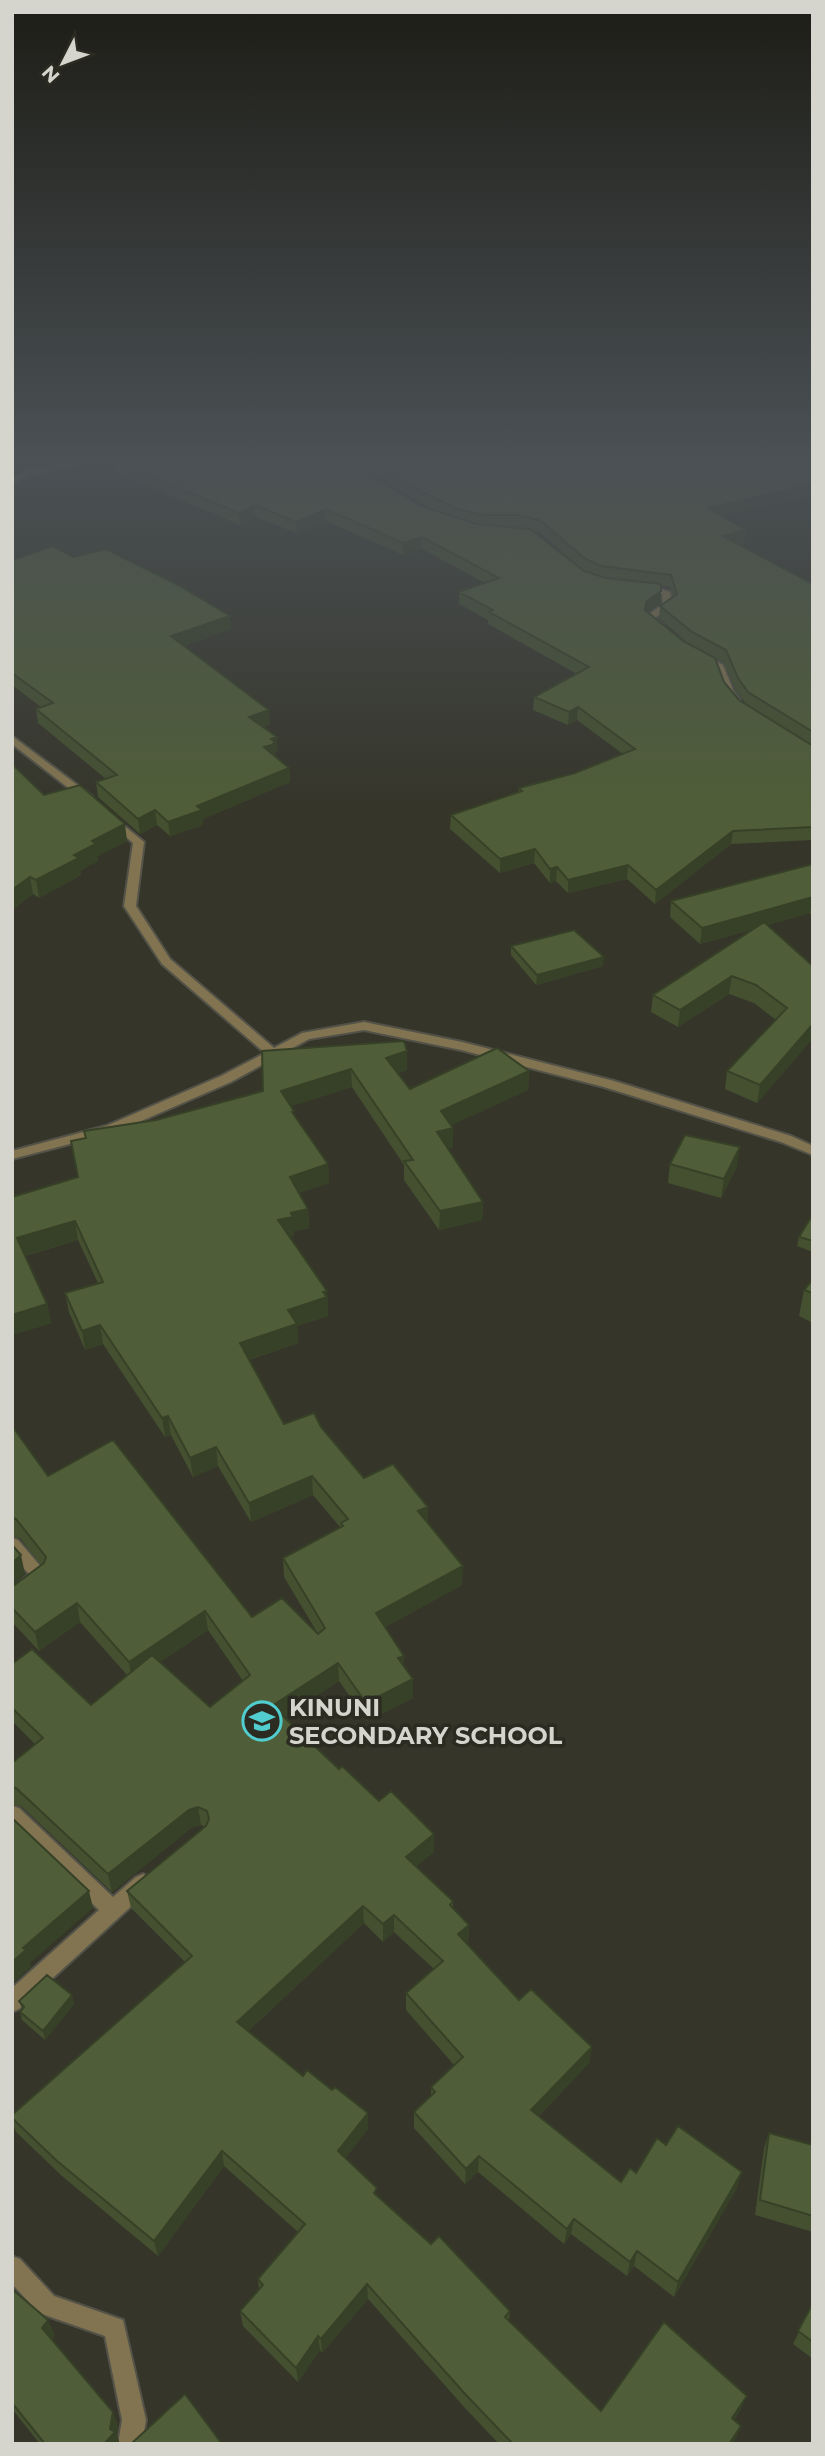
<svg xmlns="http://www.w3.org/2000/svg" width="825" height="2456" font-family="Montserrat,sans-serif">
  <rect width="100%" height="100%" fill="#35352a"/>
  <g fill="none" stroke-linecap="round" stroke-linejoin="round">
    <!-- street casing -->
    <g stroke="#525248" stroke-width="4">
      <path id="street" d="M 63,464 L 80,464 L 31,475 L 12,483 L 12,478 L 26,471 Z
        M 644,584 L 670,592 L 673,605 L 655,618 L 663,625 L 663,629 L 657,629 L 644,618 L 663,604 L 662,594 L 641,589 L 641,585 Z
        M 699,655 L 705,655 L 723,665 L 734,692 L 740,700 L 738,702 L 732,702 L 724,693 L 716,669 L 699,659 Z
        M 12,736 L 92,796 L 92,800 L 84,800 L 12,744 Z
        M 111,815 L 144,842 L 136,906 L 170,959 L 274,1048 L 302,1033 L 364,1022 L 462,1042 L 614,1081 L 791,1136 L 813,1146 L 813,1155 L 781,1142 L 604,1087 L 461,1050 L 364,1030 L 309,1039 L 231,1082 L 116,1132 L 12,1159 L 12,1151 L 106,1126 L 221,1076 L 265,1053 L 162,964 L 124,906 L 133,843 L 107,820 L 107,816 Z
        M 12,1538 L 18,1540 L 48,1575 L 46,1580 L 18,1604 L 12,1606 L 12,1589 L 29,1574 L 12,1556 Z
        M 12,1806 L 19,1808 L 113,1897 L 136,1877 L 143,1874 L 150,1877 L 153,1883 L 150,1889 L 19,2009 L 12,2012 L 12,1988 L 99,1910 L 12,1827 Z
        M 12,2256 L 20,2259 L 54,2296 L 123,2320 L 146,2420 L 142,2444 L 118,2444 L 122,2420 L 105,2336 L 39,2313 L 12,2284 Z"/>
    </g>
    <!-- street -->
    <use href="#street" fill="#827450" fill-rule="evenodd"/>
  </g>
  <!-- wall -->
  <path fill="#445030" fill-rule="evenodd" d="M 114,464 L 813,464 L 813,495 L 722,516 L 745,542 L 738,544 L 813,584 L 813,840 L 731,844 L 655,904 L 627,879 L 568,893 L 556,881 L 550,883 L 534,863 L 500,873 L 450,829 L 451,815 L 518,792 L 519,788 L 575,773 L 623,754 L 577,720 L 568,725 L 533,710 L 534,697 L 577,674 L 488,624 L 488,620 L 459,604 L 459,592 L 485,583 L 422,549 L 403,555 L 326,521 L 297,533 L 255,517 L 240,525 L 115,472 ZM 359,465 L 364,467 L 418,502 L 440,512 L 424,507 L 374,478 ZM 534,531 L 540,533 L 583,570 L 589,573 L 584,571 ZM 661,586 L 670,587 L 673,597 L 660,606 L 659,618 L 690,645 L 683,641 L 648,612 L 660,603 ZM 691,645 L 724,663 L 736,691 L 747,705 L 739,700 Z
    M 73,557 L 231,629 L 184,646 L 270,725 L 263,727 L 278,751 L 275,752 L 275,756 L 289,768 L 290,782 L 203,819 L 203,825 L 170,836 L 157,825 L 140,834 L 98,797 L 96,782 L 106,779 L 38,723 L 36,709 L 41,707 L 12,685 L 12,560 Z
    M 12,764 L 44,795 L 127,841 L 98,856 L 98,861 L 81,870 L 81,875 L 39,898 L 33,894 L 12,910 Z
    M 813,864 L 813,915 L 811,915 L 810,913 L 767,925 L 813,966 L 813,1038 L 757,1103 L 725,1089 L 727,1071 L 776,1020 L 754,1003 L 729,994 L 678,1027 L 651,1012 L 653,995 L 754,929 L 700,944 L 670,917 L 671,901 Z
    M 511,946 L 603,966 L 536,985 L 511,955 Z
    M 262,1051 L 407,1070 L 398,1073 L 410,1089 L 529,1071 L 528,1090 L 451,1125 L 453,1147 L 448,1148 L 483,1202 L 482,1220 L 439,1230 L 404,1180 L 404,1165 L 352,1087 L 291,1106 L 294,1115 L 328,1164 L 329,1183 L 299,1193 L 308,1209 L 309,1228 L 294,1231 L 294,1236 L 289,1237 L 327,1291 L 328,1316 L 297,1326 L 298,1343 L 249,1360 L 284,1424 L 321,1427 L 364,1478 L 428,1523 L 462,1585 L 385,1627 L 404,1666 L 413,1698 L 367,1721 L 339,1681 L 284,1717 L 339,1769 L 379,1801 L 434,1834 L 434,1852 L 416,1866 L 453,1901 L 453,1909 L 469,1925 L 468,1942 L 466,1943 L 519,2000 L 592,2047 L 589,2063 L 539,2116 L 621,2182 L 636,2173 L 666,2145 L 737,2188 L 674,2297 L 634,2266 L 627,2276 L 571,2234 L 564,2244 L 478,2172 L 465,2184 L 414,2128 L 414,2112 L 431,2096 L 431,2087 L 454,2065 L 406,2010 L 406,1993 L 434,1969 L 394,1932 L 383,1942 L 364,1923 L 248,2031 L 303,2076 L 332,2090 L 368,2113 L 368,2129 L 345,2158 L 378,2196 L 431,2244 L 510,2311 L 509,2320 L 601,2411 L 741,2409 L 734,2420 L 741,2426 L 733,2444 L 499,2444 L 465,2408 L 368,2299 L 322,2353 L 320,2350 L 298,2382 L 243,2326 L 240,2311 L 259,2289 L 258,2279 L 298,2232 L 224,2166 L 158,2256 L 62,2176 L 16,2132 L 12,2122 L 12,2115 L 185,1962 L 131,1908 L 127,1891 L 205,1827 L 201,1825 L 191,1828 L 112,1892 L 21,1806 L 12,1804 L 12,1763 L 35,1744 L 12,1721 L 12,1664 L 91,1705 L 127,1675 L 80,1622 L 39,1651 L 12,1622 L 12,1587 L 41,1565 L 20,1538 L 12,1536 L 12,1426 L 48,1476 L 252,1617 L 318,1634 L 284,1577 L 283,1558 L 340,1527 L 313,1495 L 251,1522 L 218,1466 L 193,1477 L 171,1435 L 165,1437 L 103,1344 L 85,1350 L 69,1312 L 65,1293 L 98,1283 L 78,1240 L 25,1256 L 47,1304 L 51,1323 L 12,1335 L 12,1197 L 78,1177 L 86,1138 L 84,1131 L 156,1120 L 263,1091 ZM 208,1630 L 243,1681 L 210,1707 L 160,1662 Z
    M 670,1164 L 737,1166 L 721,1198 L 668,1183 Z
    M 813,1214 L 813,1252 L 797,1246 L 799,1237 Z
    M 813,1279 L 813,1323 L 799,1316 L 804,1290 Z
    M 72,1995 L 74,2004 L 45,2040 L 22,2020 L 20,2012 L 22,2009 L 19,2001 Z
    M 769,2133 L 813,2145 L 813,2232 L 755,2215 L 764,2148 Z
    M 12,2289 L 55,2335 L 52,2339 L 113,2412 L 118,2427 L 117,2436 L 120,2444 L 40,2444 L 12,2409 Z
    M 813,2303 L 813,2359 L 793,2344 Z"/>
  <!-- shaded-wall -->
  <path fill="#374127" d="M 813,484 L 813,495 L 707,519 L 708,508 Z
    M 255,505 L 255,517 L 240,525 L 239,513 Z
    M 326,509 L 326,521 L 297,533 L 296,522 Z
    M 746,530 L 745,542 L 722,548 L 723,536 Z
    M 422,537 L 422,549 L 403,555 L 403,543 Z
    M 661,591 L 660,603 L 644,614 L 646,602 Z
    M 230,616 L 231,629 L 172,650 L 171,636 Z
    M 578,707 L 577,720 L 568,725 L 569,712 Z
    M 269,710 L 270,725 L 250,731 L 249,717 Z
    M 277,737 L 278,751 L 275,752 L 275,756 L 264,747 L 271,739 Z
    M 289,768 L 290,782 L 203,819 L 203,825 L 170,836 L 168,822 L 197,806 Z
    M 155,810 L 157,825 L 140,834 L 138,819 Z
    M 125,824 L 127,841 L 98,856 L 98,861 L 81,870 L 81,875 L 39,898 L 36,880 L 92,841 Z
    M 733,831 L 731,844 L 655,904 L 656,890 Z
    M 535,849 L 534,863 L 500,873 L 500,859 Z
    M 628,865 L 627,879 L 568,893 L 568,880 Z
    M 557,867 L 556,881 L 550,883 L 550,869 Z
    M 30,877 L 33,894 L 12,910 L 12,890 Z
    M 813,897 L 810,913 L 700,944 L 702,928 Z
    M 604,957 L 603,966 L 536,985 L 537,975 Z
    M 732,976 L 729,994 L 678,1027 L 680,1010 Z
    M 813,1024 L 813,1038 L 757,1103 L 760,1085 Z
    M 407,1051 L 407,1070 L 386,1076 L 386,1058 Z
    M 351,1069 L 352,1087 L 283,1109 L 281,1091 Z
    M 529,1071 L 528,1090 L 441,1130 L 441,1111 Z
    M 453,1128 L 453,1147 L 437,1151 L 437,1132 Z
    M 740,1147 L 737,1166 L 721,1198 L 724,1179 Z
    M 328,1164 L 329,1183 L 291,1196 L 290,1177 Z
    M 483,1202 L 482,1220 L 439,1230 L 440,1211 Z
    M 308,1209 L 309,1228 L 294,1231 L 294,1236 L 279,1239 L 278,1220 L 291,1213 Z
    M 75,1221 L 78,1240 L 20,1257 L 17,1238 Z
    M 327,1291 L 328,1316 L 297,1326 L 298,1343 L 241,1362 L 240,1343 L 288,1310 Z
    M 47,1304 L 51,1323 L 12,1335 L 12,1315 Z
    M 100,1325 L 103,1344 L 85,1350 L 82,1331 Z
    M 168,1416 L 171,1435 L 165,1437 L 162,1418 Z
    M 216,1447 L 218,1466 L 193,1477 L 190,1458 Z
    M 312,1476 L 313,1495 L 251,1522 L 249,1503 Z
    M 428,1507 L 428,1526 L 418,1511 Z
    M 21,1555 L 25,1574 L 12,1585 L 12,1563 Z
    M 463,1566 L 462,1585 L 377,1631 L 376,1613 Z
    M 77,1603 L 80,1622 L 39,1651 L 35,1632 Z
    M 205,1611 L 208,1630 L 132,1681 L 129,1662 Z
    M 404,1656 L 404,1675 L 398,1658 Z
    M 338,1663 L 339,1681 L 274,1724 L 272,1706 Z
    M 413,1679 L 413,1698 L 367,1721 L 366,1703 Z
    M 198,1807 L 201,1825 L 191,1828 L 112,1892 L 108,1874 L 189,1810 Z
    M 434,1834 L 434,1852 L 406,1874 L 406,1857 Z
    M 89,1891 L 93,1908 L 30,1963 L 31,1967 L 12,1984 L 12,1962 L 23,1948 Z
    M 363,1906 L 364,1923 L 239,2039 L 237,2022 Z
    M 394,1915 L 394,1932 L 383,1942 L 383,1924 Z
    M 469,1925 L 468,1942 L 457,1951 L 458,1934 Z
    M 72,1995 L 74,2004 L 45,2040 L 43,2031 Z
    M 592,2047 L 589,2063 L 529,2126 L 531,2110 Z
    M 368,2113 L 368,2129 L 339,2167 L 338,2151 Z
    M 222,2151 L 224,2166 L 158,2256 L 154,2241 Z
    M 479,2156 L 478,2172 L 465,2184 L 466,2169 Z
    M 742,2172 L 737,2188 L 674,2297 L 678,2282 Z
    M 574,2219 L 571,2234 L 564,2244 L 567,2229 Z
    M 637,2251 L 634,2266 L 627,2276 L 630,2262 Z
    M 367,2284 L 368,2299 L 322,2353 L 321,2339 Z
    M 48,2320 L 55,2335 L 48,2343 L 42,2328 Z
    M 318,2336 L 320,2350 L 298,2382 L 296,2368 Z
    M 747,2396 L 741,2409 L 727,2431 L 732,2418 Z
    M 113,2412 L 118,2427 L 117,2436 L 120,2444 L 104,2444 L 110,2429 Z
    M 741,2426 L 733,2444 L 729,2444 Z"/>
  <!-- building -->
  <path fill="#4f5d38" stroke="#374127" stroke-width="2" d="M 121,464 L 358,464 L 374,478 L 424,507 L 477,524 L 530,529 L 584,571 L 606,578 L 661,584 L 661,591 L 646,602 L 645,610 L 683,641 L 715,658 L 724,682 L 739,700 L 813,746 L 813,827 L 733,831 L 656,890 L 628,865 L 568,880 L 557,867 L 550,869 L 535,849 L 500,859 L 451,815 L 522,791 L 519,788 L 575,773 L 635,749 L 578,707 L 569,712 L 534,697 L 589,667 L 489,612 L 493,610 L 459,592 L 499,578 L 422,537 L 403,543 L 326,509 L 296,522 L 255,505 L 239,513 Z
    M 378,464 L 813,464 L 813,484 L 708,508 L 746,530 L 723,536 L 813,584 L 813,732 L 748,692 L 738,678 L 726,650 L 692,632 L 660,606 L 677,594 L 671,575 L 601,566 L 584,558 L 541,521 L 519,515 L 483,515 L 458,509 L 418,490 Z
    M 53,546 L 73,557 L 106,549 L 180,586 L 230,616 L 171,636 L 269,710 L 249,717 L 277,737 L 271,739 L 275,742 L 272,745 L 264,747 L 289,768 L 197,806 L 202,810 L 168,822 L 155,810 L 138,819 L 96,782 L 117,775 L 36,709 L 53,703 L 12,673 L 12,560 Z
    M 12,764 L 44,795 L 80,785 L 125,824 L 92,841 L 96,844 L 74,855 L 79,858 L 36,880 L 30,877 L 12,890 Z
    M 813,864 L 813,897 L 702,928 L 671,901 Z
    M 764,922 L 813,966 L 813,1024 L 760,1085 L 727,1071 L 787,1008 L 756,985 L 732,976 L 680,1010 L 653,995 Z
    M 574,930 L 604,957 L 537,975 L 511,946 Z
    M 404,1041 L 407,1051 L 386,1058 L 410,1089 L 497,1048 L 529,1071 L 441,1111 L 453,1128 L 437,1132 L 483,1202 L 440,1211 L 404,1161 L 413,1160 L 351,1069 L 281,1091 L 294,1111 L 292,1112 L 328,1164 L 290,1177 L 308,1209 L 291,1213 L 293,1217 L 278,1220 L 327,1291 L 323,1292 L 327,1297 L 288,1310 L 297,1324 L 240,1343 L 284,1424 L 314,1413 L 321,1427 L 364,1478 L 393,1464 L 428,1507 L 418,1511 L 463,1566 L 376,1613 L 404,1656 L 398,1658 L 413,1679 L 366,1703 L 338,1663 L 272,1706 L 339,1769 L 342,1766 L 379,1801 L 391,1791 L 434,1834 L 406,1857 L 453,1901 L 450,1905 L 469,1925 L 458,1934 L 519,2000 L 531,1989 L 592,2047 L 531,2110 L 621,2182 L 630,2168 L 636,2173 L 657,2138 L 666,2145 L 678,2126 L 742,2172 L 678,2282 L 637,2251 L 630,2262 L 574,2219 L 567,2229 L 479,2156 L 466,2169 L 414,2112 L 435,2092 L 431,2087 L 463,2057 L 406,1993 L 443,1961 L 394,1915 L 383,1924 L 363,1906 L 237,2022 L 303,2076 L 307,2070 L 332,2090 L 335,2087 L 368,2113 L 338,2151 L 377,2188 L 374,2193 L 431,2244 L 439,2236 L 510,2311 L 505,2317 L 601,2411 L 664,2322 L 747,2396 L 732,2418 L 741,2426 L 729,2444 L 513,2444 L 466,2395 L 367,2284 L 321,2339 L 318,2336 L 296,2368 L 240,2311 L 263,2285 L 258,2279 L 305,2224 L 222,2151 L 154,2241 L 57,2161 L 12,2118 L 12,2115 L 192,1956 L 127,1891 L 206,1826 L 209,1819 L 207,1811 L 198,1807 L 189,1810 L 108,1874 L 16,1788 L 12,1787 L 12,1763 L 43,1738 L 12,1708 L 12,1664 L 32,1649 L 91,1705 L 152,1655 L 210,1707 L 250,1675 L 205,1611 L 129,1662 L 77,1603 L 35,1632 L 12,1608 L 12,1587 L 44,1563 L 46,1557 L 16,1519 L 12,1518 L 12,1426 L 48,1476 L 113,1440 L 252,1617 L 282,1598 L 318,1634 L 325,1628 L 283,1558 L 343,1526 L 341,1523 L 348,1519 L 312,1476 L 249,1503 L 216,1447 L 190,1458 L 168,1416 L 162,1418 L 100,1325 L 82,1331 L 65,1293 L 103,1282 L 75,1221 L 17,1238 L 47,1304 L 12,1315 L 12,1197 L 78,1177 L 71,1141 L 86,1138 L 84,1131 L 156,1120 L 263,1091 L 262,1051 Z
    M 685,1135 L 740,1147 L 724,1179 L 670,1164 Z
    M 813,1214 L 813,1241 L 799,1237 Z
    M 813,1279 L 813,1293 L 804,1290 Z
    M 12,1545 L 21,1555 L 12,1563 Z
    M 12,1818 L 89,1891 L 23,1948 L 26,1950 L 12,1962 Z
    M 47,1975 L 72,1995 L 43,2031 L 20,2012 L 24,2007 L 19,2001 Z
    M 769,2133 L 813,2145 L 813,2216 L 760,2200 Z
    M 12,2289 L 48,2320 L 42,2328 L 113,2412 L 110,2429 L 115,2432 L 104,2444 L 45,2444 L 12,2403 Z
    M 813,2303 L 813,2342 L 798,2331 Z
    M 185,2394 L 222,2444 L 131,2444 Z"/>
  <!-- sky -->
  <linearGradient id="sky" x2="0" y2="1"><stop stop-color="#1d1d17"/><stop offset="0.57" stop-color="#4b5155"/><stop offset="1" stop-color="#4b5155" stop-opacity="0"/></linearGradient>
  <rect width="825" height="808" fill="url(#sky)"/>
  <!-- icons -->
  <defs>
    <g id="school-ring" transform="scale(2.0125)"><circle r="9.5" fill="#2b2b21" stroke="#52cdcf" stroke-width="1.5"/><path d="M0-5L7-2L0 1L-7-2ZM-4 1L0 2.5L4 1V4Q0 6-4 4Z" fill="#52cdcf"/></g>
  </defs>
  <g fill-rule="evenodd">
    <use href="#school-ring" x="262" y="1721"/>
  </g>
  <g text-anchor="middle" dominant-baseline="central" stroke-width="7" stroke-linejoin="round" paint-order="stroke">
    <!-- near-poi labels -->
    <g font-size="24" font-weight="bold" fill="#d5d5ce" stroke="#2b2b21" text-anchor="start">
      <text x="289" y="1707">KINUNI<tspan x="289" dy="28">SECONDARY SCHOOL</tspan></text>
    </g>
  </g>
  <!-- border -->
  <rect width="825" height="2456" fill="none" stroke="#d5d5ce" stroke-width="28"/>
  <!-- north arrow -->
  <g transform="translate(63 63) rotate(228)" stroke="#2b2b21" stroke-width="5" paint-order="stroke">
  <path d="M0-5L12 26L0 18L-12 26Z" fill="#d5d5ce"/>
  <text y="-10" font-size="19" font-weight="bold" text-anchor="middle" fill="#d5d5ce">N</text>
  </g>
</svg>
